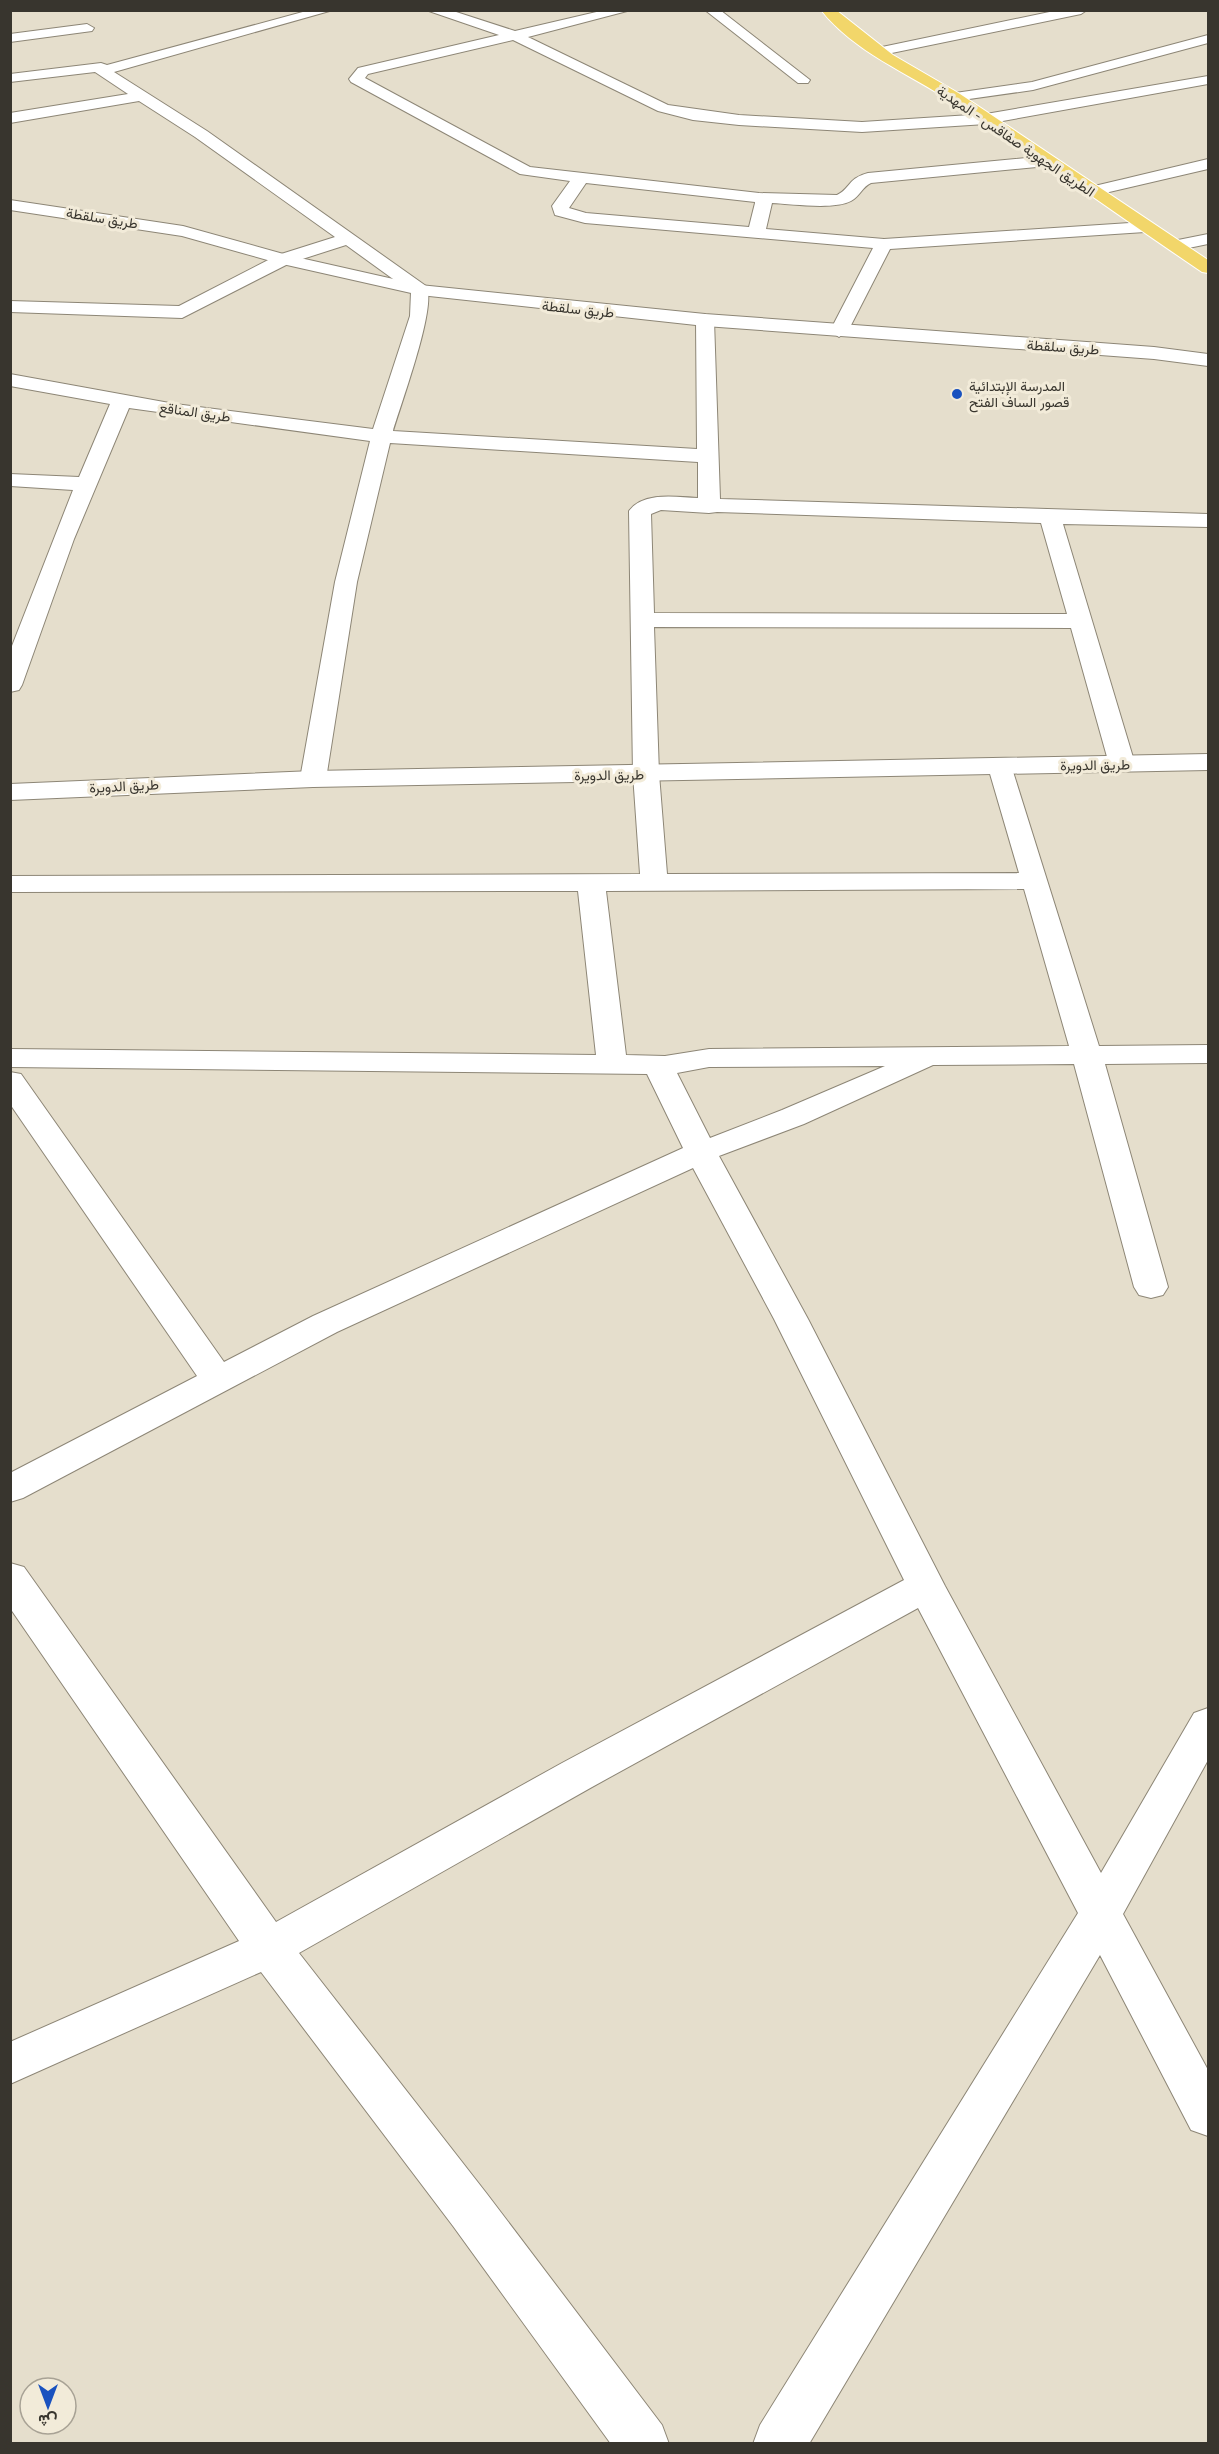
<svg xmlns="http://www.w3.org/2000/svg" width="1219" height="2454" font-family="'Roboto Serif',Vazirmatn,serif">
  <rect width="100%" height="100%" fill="#e5decc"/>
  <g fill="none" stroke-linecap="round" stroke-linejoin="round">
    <!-- minor casing -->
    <g stroke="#8d8676" stroke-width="2">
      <path id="minor" d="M 310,10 L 333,10 L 114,72 L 207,131 L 426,286 C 438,304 400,406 393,431 L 697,449 L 696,320 L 705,314 L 714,320 L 720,499 L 1208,514 L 1208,527 L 1063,524 L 1135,764 L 1131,769 L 1122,772 L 1113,769 L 1109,764 L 1071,628 L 654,627 L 659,774 L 667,874 L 1019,873 L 988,767 L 992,762 L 1001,759 L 1010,762 L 1099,1046 L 1208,1045 L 1208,1063 L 1105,1064 L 1168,1287 L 1163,1295 L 1151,1298 L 1139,1295 L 1134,1287 L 1074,1064 L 933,1065 L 804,1124 L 719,1156 L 808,1319 L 945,1586 L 1101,1873 L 1194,1713 L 1208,1708 L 1208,1760 L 1123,1914 L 1208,2070 L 1208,2136 L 1191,2130 L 1100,1955 L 809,2444 L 753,2444 L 760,2425 L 1078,1913 L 918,1608 L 592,1787 L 299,1953 L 487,2194 L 662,2425 L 669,2444 L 611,2444 L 453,2226 L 261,1972 L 10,2084 L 10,2042 L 239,1941 L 10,1608 L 10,1563 L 24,1567 L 276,1922 L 562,1763 L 904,1580 L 774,1319 L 693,1168 L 337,1332 L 23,1498 L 10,1502 L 10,1473 L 197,1376 L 10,1104 L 10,1072 L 21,1074 L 224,1362 L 313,1316 L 683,1148 L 647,1074 L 10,1067 L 10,1049 L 596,1055 L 578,891 L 10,892 L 10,876 L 640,874 L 633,774 L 629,511 C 643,491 677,497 698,498 L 698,462 L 390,443 L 357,582 L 326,779 L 322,784 L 313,787 L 304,784 L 300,779 L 335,582 L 370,441 L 129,408 L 74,539 L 22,685 L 19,690 L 10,692 L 10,651 L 73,490 L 10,486 L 10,474 L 79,477 L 110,404 L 10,386 L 10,374 L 175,404 L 373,429 L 410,316 L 411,292 L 346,245 L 290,263 L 182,318 L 10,312 L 10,301 L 179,306 L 278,255 L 335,237 L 195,137 L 139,101 L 10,123 L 10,113 L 128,94 L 95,72 L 10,82 L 10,74 L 101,63 L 107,65 ZM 661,510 L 709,513 L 717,512 L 1041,523 L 1067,614 L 654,613 L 651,514 ZM 1024,889 L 1069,1046 L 709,1049 L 665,1056 L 626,1055 L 606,891 ZM 885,1066 L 782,1110 L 710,1138 L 677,1073 L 709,1067 Z
        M 426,10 L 450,10 L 515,31 L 605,10 L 631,10 L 528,37 L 668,105 L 739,115 L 862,122 L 986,114 L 1208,76 L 1208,84 L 986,124 L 862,132 L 739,125 L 693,120 L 658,111 L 513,40 L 368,74 L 365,78 L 530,167 L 759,193 L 837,195 C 850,189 848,178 868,173 L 1047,156 L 1055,161 L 1047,166 L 871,183 C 862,187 860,196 851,201 C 835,210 791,204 772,203 L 766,229 L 884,239 L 1145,222 L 1154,227 L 1145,232 L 890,249 L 848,331 L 839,337 L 830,331 L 873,248 L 585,223 L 555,215 L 552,206 L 570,181 L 520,174 L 351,82 L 349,79 L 358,68 L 499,35 ZM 586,183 L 755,202 L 755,203 L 749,227 L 586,213 L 569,208 Z
        M 705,10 L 720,10 L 810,80 L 808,83 L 798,83 Z
        M 1059,10 L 1087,10 L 1081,14 L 882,55 L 875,51 L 882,47 Z
        M 87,24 L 94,28 L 92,31 L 10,42 L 10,34 Z
        M 1208,35 L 1208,43 L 1033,90 L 955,101 L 948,97 L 955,93 L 1032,82 Z
        M 1208,159 L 1208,169 L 1092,196 L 1084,191 L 1086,188 Z
        M 1208,234 L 1208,244 L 1174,251 L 1165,246 L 1168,242 Z"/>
    </g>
    <!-- tertiary casing -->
    <g stroke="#8d8676" stroke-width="2">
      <path id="tertiary" d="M 10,200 L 183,226 L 287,255 L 420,285 L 705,314 L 1154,347 L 1208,354 L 1208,366 L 1154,359 L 705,326 L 420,295 L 278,263 L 182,236 L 10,210 Z
        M 1208,754 L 1208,770 L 313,787 L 10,800 L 10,784 L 313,771 Z"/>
    </g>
    <!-- primary casing -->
    <g stroke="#fff" stroke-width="2">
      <path id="primary" d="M 821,10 L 836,10 L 893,55 L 960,94 L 1208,260 L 1208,273 L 1202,272 C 1118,215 1036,156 952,102 C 908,73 854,52 821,10 Z"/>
    </g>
    <!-- minor -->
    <use href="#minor" fill="#fff" fill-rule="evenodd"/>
    <!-- tertiary -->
    <use href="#tertiary" fill="#fff" fill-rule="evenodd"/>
    <!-- primary -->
    <use href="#primary" fill="#f2d66a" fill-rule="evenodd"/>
  </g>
  <!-- markers -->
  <circle fill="#1a52bf" stroke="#f2ebd9" stroke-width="2" cx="957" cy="394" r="6"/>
  <g text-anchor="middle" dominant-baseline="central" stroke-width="6" stroke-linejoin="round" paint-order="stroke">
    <!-- far-street labels -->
    <g font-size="14" fill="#38352e" stroke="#f2ebd9">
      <text transform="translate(1016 141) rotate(34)">الطريق الجهوية صفاقس - المهدية</text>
      <text transform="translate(102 218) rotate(9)">طريق سلقطة</text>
      <text transform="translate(578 309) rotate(6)">طريق سلقطة</text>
      <text transform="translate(1063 347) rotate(4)">طريق سلقطة</text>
      <text transform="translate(195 412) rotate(8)">طريق المناقع</text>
      <text transform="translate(1095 765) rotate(-1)">طريق الدويرة</text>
      <text transform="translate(609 775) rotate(-1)">طريق الدويرة</text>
      <text transform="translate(124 786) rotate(-3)">طريق الدويرة</text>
    </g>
    <!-- far-poi labels -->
    <g font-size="14" fill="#38352e" stroke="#f2ebd9" text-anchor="start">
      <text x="969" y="386">المدرسة الإبتدائية<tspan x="969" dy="16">قصور الساف الفتح</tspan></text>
    </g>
  </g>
  <!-- border -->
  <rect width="1219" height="2454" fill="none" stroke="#38352e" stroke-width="24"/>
  <!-- north arrow -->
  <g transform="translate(48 2406) rotate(180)"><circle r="28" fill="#f2ebd9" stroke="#a8a295" stroke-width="1.5"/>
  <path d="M0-4.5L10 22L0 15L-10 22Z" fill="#1a52bf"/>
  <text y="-9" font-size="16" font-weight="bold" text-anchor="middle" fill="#38352e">ش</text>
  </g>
</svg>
